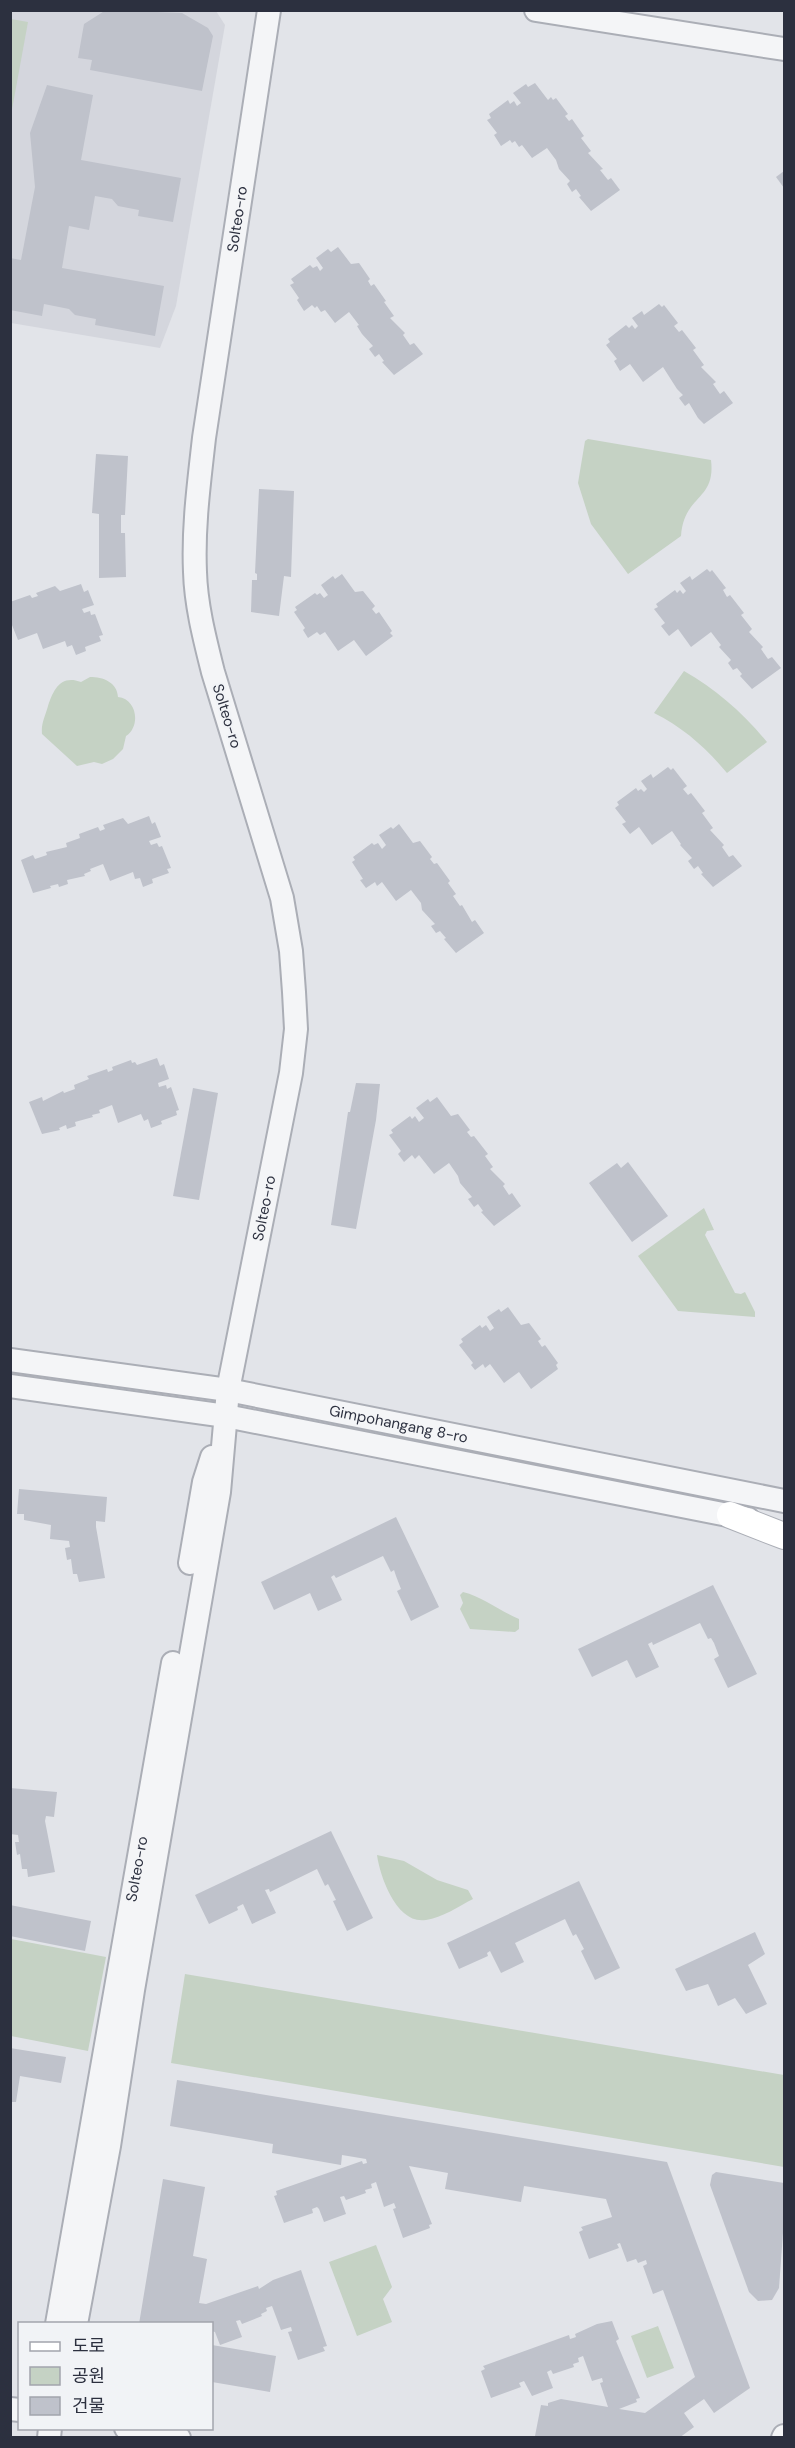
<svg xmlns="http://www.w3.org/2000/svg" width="795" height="2448" viewBox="0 0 795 2448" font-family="'DM Sans','Noto Sans KR',sans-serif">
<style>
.built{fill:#d4d6dd}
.green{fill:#c5d2c4}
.building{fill:#bfc2cb}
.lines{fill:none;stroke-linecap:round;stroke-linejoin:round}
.tertiary-casing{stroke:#abaeb6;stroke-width:26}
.secondary-casing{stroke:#abaeb6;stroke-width:28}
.tertiary{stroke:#f4f5f7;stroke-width:22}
.secondary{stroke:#fff;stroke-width:26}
.labels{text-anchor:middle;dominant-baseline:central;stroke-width:4.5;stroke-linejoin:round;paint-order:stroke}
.street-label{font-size:15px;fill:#2c303f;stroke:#f1f3f6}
</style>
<rect width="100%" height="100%" fill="#e2e4e9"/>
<path class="built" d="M10 11H216L225 25 176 306 160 348 11 323Z"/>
<g class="green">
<path d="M11 19 28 22 11 115 10 19Z"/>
<path d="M588 439 711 460C716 501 684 494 681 536L628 574 591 524 578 483 585 441Z"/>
<path d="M684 671C716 689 743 713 767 742L727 773C706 748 684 728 654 713Z"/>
<path d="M90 677C103 677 117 682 118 697 137 699 141 726 126 736L123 749 113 759 102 764 94 762 77 766 42 734C41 723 45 717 48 706 53 691 60 674 81 682Z"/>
<path d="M704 1208 714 1230 707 1231 705 1235 735 1293 741 1294 745 1292 755 1312V1317L678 1311 638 1256Z"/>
<path d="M463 1592C483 1597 500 1611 519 1619V1629L515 1632 470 1629 460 1609 463 1603 460 1595Z"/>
<path d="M377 1855 404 1861 437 1880 468 1890 473 1899C459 1906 442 1918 426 1920 397 1925 380 1877 377 1855Z"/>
<path d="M11 1939 106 1957 88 2051 11 2036Z"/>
<path d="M185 1974 784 2075V2167L171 2063Z"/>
<path d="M376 2245 392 2287 383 2299 392 2322 357 2336 329 2262Z"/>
<path d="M658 2326 674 2368 647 2378 631 2336Z"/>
</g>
<g class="building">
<path d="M106 10 182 13 208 28 213 36 202 91 90 70 92 60 78 58 84 24Z"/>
<path d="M535 83 548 100 551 97 553 100 556 98 568 114 565 116 569 121 572 119 584 136 581 138 591 151 588 153 603 169 600 170 608 180 611 178 620 190 591 211 579 197 581 196 576 189 572 192 567 184 570 181 559 169 556 160 547 148 532 158 522 145 519 147 515 141 512 143 510 140 501 146 494 135 497 133 487 120 491 118 489 114 508 100 510 104 514 101 517 106 521 103 513 93 526 84 528 87Z"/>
<path d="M47 85 93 95 81 160 181 178 173 222 138 216 139 210 118 206 112 199 95 196 89 230 69 226 62 268 164 286 155 336 95 325 96 319 75 315 69 309 44 304 42 316 10 310V258L21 260 35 187 30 133Z"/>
<path d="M784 171V188L776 177Z"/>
<path d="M338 247 351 264 359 263 370 279 368 281 371 286 374 284 386 301 384 302 394 316 390 318 405 333 403 335 410 345 414 343 423 354 394 375 382 362 384 361 379 354 375 357 369 349 373 346 362 334 357 326 359 325 349 312 335 323 325 310 321 312 317 306 315 308 312 305 304 311 297 300 299 298 290 285 294 283 291 279 310 265 313 268 317 266 320 271 323 268 316 258 328 249 331 252Z"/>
<path d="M659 304 662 307 664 305 678 323 674 326 679 332 682 330 696 348 693 350 704 365 701 367 716 382 713 384 720 394 724 391 733 403 704 424 698 418 689 403 685 406 679 398 683 395 677 389 663 367 643 382 630 364 620 371 614 361 617 359 606 345 610 342 608 339 626 325 629 328 632 325 635 329 638 326 632 318 642 311 644 315Z"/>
<path d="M96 454 128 456 125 515H121V533H125L126 577 99 578V514L92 513Z"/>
<path d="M259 489 294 491 291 577 284 576 279 616 251 612 252 580H257V574L255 573Z"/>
<path d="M707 569 710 572 712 570 726 588 723 590 727 597 730 595 744 613 741 615 752 629 749 632 763 647 761 649 768 659 772 657 781 668 752 689 740 676 742 674 737 668 733 670 728 663 731 660 719 647 721 645 711 632 691 647 678 629 669 636 661 626 665 623 654 609 658 607 656 604 675 590 677 593 680 590 683 594 686 591 680 583 690 576 692 580Z"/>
<path d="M342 574 355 592 363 591 375 606 372 609 376 614 379 612 392 631 390 633 393 636 366 656 354 640 338 651 325 632 320 635 317 632 308 638 303 630 305 628 294 612 297 610 295 607 315 593 317 595 320 593 324 598 328 595 321 585 333 576 335 579Z"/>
<path d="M81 584 84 592 88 590 94 605 82 609 84 613 90 611 91 615 95 614 103 635 99 636 101 641 85 647 86 651 76 655 72 645 67 647 65 641 43 649 37 633 18 640 10 620V602L30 595 32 598 38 596 36 593 55 586 60 591Z"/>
<path d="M668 767 671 770 673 768 687 786 683 789 688 795 691 793 705 811 702 813 713 828 710 830 724 845 722 847 729 857 733 855 742 866 713 887 701 874 703 873 698 866 694 869 688 861 692 858 680 845 681 844 672 831 652 845 639 827 630 834 622 824 626 822 615 808 619 805 617 802 636 788 638 791 641 789 644 792 647 789 641 781 651 774 653 778Z"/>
<path d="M149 816 152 824 155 822 161 837 149 841 151 845 157 843 159 847 162 846 171 868 167 869 169 873 152 879 153 883 143 887 140 878 135 879 133 872 110 881 103 864 90 869 91 871 84 874 85 876 67 880 68 884 59 887 58 884 50 886 51 888 33 893 21 860 33 855 35 859 47 855 46 852 67 847 66 843 80 838 79 834 98 827 100 831 105 829 103 825 123 818 128 824Z"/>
<path d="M399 824 413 843 420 841 432 857 430 859 434 864 437 863 450 881 448 883 456 894 453 896 460 906 462 905 472 922 475 920 484 933 456 953 444 939 446 938 440 931 436 933 431 926 435 924 422 910 421 903 411 890 396 901 382 882 377 886 375 882 366 888 360 880 363 879 352 862 355 860 353 857 372 843 374 845 378 843 382 849 386 845 379 835 391 827 393 829Z"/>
<path d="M157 1058 160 1066 164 1064 169 1079 158 1083 159 1087 166 1085 167 1089 171 1087 179 1110 176 1111 177 1115 161 1121 162 1124 151 1128 148 1119 144 1121 141 1114 118 1123 112 1105 99 1110 100 1113 92 1115 93 1117 75 1122 76 1126 67 1129 66 1125 59 1128 60 1130 42 1134 29 1102 42 1097 43 1101 63 1091 64 1093 75 1089 74 1085 89 1079 87 1076 107 1069 108 1072 113 1070 112 1067 131 1060 132 1063 135 1062 137 1065Z"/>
<path d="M356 1083 380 1084 376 1120 356 1229 331 1225 348 1112H350Z"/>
<path d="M193 1088 218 1093 199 1200 173 1196Z"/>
<path d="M437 1097 451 1116 458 1114 470 1130 467 1132 471 1137 474 1136 488 1154 485 1156 493 1167 490 1169 505 1184 503 1186 509 1195 512 1193 521 1206 494 1226 481 1212 483 1211 478 1204 474 1207 468 1199 472 1197 460 1183 458 1176 449 1163 434 1174 419 1155 415 1159 412 1155 404 1162 398 1154 401 1151 389 1135 393 1133 391 1130 410 1116 412 1119 415 1116 419 1122 424 1118 416 1108 428 1099 430 1102Z"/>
<path d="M628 1162 668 1216 632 1242 589 1183 617 1163 621 1168Z"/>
<path d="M508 1307 521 1325 529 1323 541 1339 538 1341 542 1347 545 1345 558 1363 556 1365 558 1369 531 1389 519 1372 504 1383 490 1364 485 1368 483 1364 475 1370 471 1365 473 1363 459 1345 463 1342 461 1339 480 1325 482 1328 486 1325 490 1331 494 1328 487 1317 499 1309 501 1312Z"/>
<path d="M19 1489 107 1497 105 1522 96 1521V1527L105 1578 79 1582 77 1574H73L71 1559 67 1560 65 1548 70 1547 69 1541 50 1539 51 1525 24 1520V1514H17Z"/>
<path d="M396 1517 439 1607 411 1621 397 1591 401 1589 396 1576 394 1570 391 1572 383 1556 336 1578 334 1575 331 1577 342 1600 318 1611 310 1593 274 1610 261 1582Z"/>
<path d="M713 1585 757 1674 728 1688 714 1659 719 1656 714 1643 711 1638 708 1639 700 1623 653 1645 652 1642 648 1644 659 1667 636 1678 627 1660 592 1677 578 1649Z"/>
<path d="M10 1788 57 1792 54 1817 46 1816 45 1821 55 1872 28 1877 27 1869H22L20 1854 17 1855 15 1842H19L18 1835 10 1834Z"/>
<path d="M331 1831 373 1918 347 1931 333 1901 336 1900 328 1884 325 1886 317 1869 270 1892 269 1889 265 1890 276 1913 252 1924 243 1904 237 1907 238 1910 209 1924 195 1895Z"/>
<path d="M579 1881 620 1968 595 1980 581 1951 584 1949 576 1934 573 1936 565 1919 515 1943 524 1962 501 1973 490 1951 487 1953 488 1956 459 1969 447 1943Z"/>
<path d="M10 1905 91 1921 85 1951 10 1936Z"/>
<path d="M755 1932 765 1954 748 1965 767 2004 746 2014 735 1998 718 2006 708 1984 686 1991 675 1969Z"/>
<path d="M10 2048 66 2057 61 2083 20 2076 16 2102H10Z"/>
<path d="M177 2080 667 2162 750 2388 714 2413 704 2399 684 2413 694 2427 679 2438 535 2436 541 2405 548 2406V2403L561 2399 608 2407 600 2383 603 2382 602 2378 592 2381 583 2356 578 2358 579 2362 573 2364 574 2367 553 2374 551 2370 547 2372 553 2388 532 2396 524 2381 519 2383 521 2387 491 2398 481 2371 485 2369 483 2366 569 2335 570 2339 576 2337 575 2334 597 2324 612 2321 619 2339 616 2341 640 2398 636 2399 637 2402 619 2409 645 2413 695 2377 663 2290 653 2294 643 2266 647 2264 646 2260 638 2263 636 2259 627 2262 620 2243 617 2244 619 2248 589 2259 579 2232 583 2230 581 2227 612 2217 606 2199 524 2186 521 2202 445 2189 448 2173 409 2166 432 2224 429 2225 430 2228 403 2238 393 2209 396 2208 394 2203 384 2207 376 2182 371 2184 372 2188 365 2190 366 2193 346 2200 344 2196 340 2197 346 2214 324 2222 319 2209 317 2207 312 2209 313 2213 284 2223 274 2196 277 2195 276 2191 362 2161 363 2164 367 2163 366 2159 342 2155 341 2165 272 2153 273 2144 170 2126Z"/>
<path d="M716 2172 784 2183V2219L779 2288 772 2300 758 2301 749 2292 710 2185 712 2175Z"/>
<path d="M163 2179 205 2187 193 2256 207 2259 199 2303 206 2304 258 2286 259 2289 273 2280 301 2270 327 2346 323 2347 325 2351 298 2360 288 2332 292 2331 291 2327 281 2330 272 2306 266 2308 267 2311 261 2314 262 2316 242 2324 240 2320 236 2321 242 2337 220 2345 215 2332 212 2331V2324H139Z"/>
<path d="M212 2345 276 2356 270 2392 212 2382Z"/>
</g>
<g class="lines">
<defs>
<g id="tertiary">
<path d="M536 10 784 49"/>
<path id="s1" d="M10 1360 228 1390 784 1501"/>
<path d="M10 1386 226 1416 748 1519"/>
<path d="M190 1563 204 1482 212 1457"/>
<path id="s2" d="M57 2324 173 1663"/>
<path id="s3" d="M76 2324 109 2146 133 1990 219 1492 228 1390 291 1073 296 1029 294 992 291 951 282 898 213 672C205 640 196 606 195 572 193 527 199 483 204 438L269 10"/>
<path d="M10 2409 20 2410"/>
<path d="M126 2428 179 2438"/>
<path d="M49 2438 50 2428"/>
<path d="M783 2438 784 2436"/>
</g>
<path id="secondary" d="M730 1515 784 1536"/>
</defs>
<use href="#tertiary" class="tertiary-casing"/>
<use href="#secondary" class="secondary-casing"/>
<use href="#tertiary" class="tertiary"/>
<use href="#secondary" class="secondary"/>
</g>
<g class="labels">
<g class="street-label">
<text stroke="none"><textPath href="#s3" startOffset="2140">Solteo-ro</textPath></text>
<text transform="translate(227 716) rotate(73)">Solteo-ro</text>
<text stroke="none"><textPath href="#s3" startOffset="1132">Solteo-ro</textPath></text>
<text stroke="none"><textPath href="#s1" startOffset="394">Gimpohangang 8-ro</textPath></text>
<text stroke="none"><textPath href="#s2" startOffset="462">Solteo-ro</textPath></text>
</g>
</g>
<rect width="795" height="2448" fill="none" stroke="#2c303f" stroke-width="24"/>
<rect x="18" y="2322" width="195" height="108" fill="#f1f3f6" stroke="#a2a5ad" stroke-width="1.5"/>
<rect x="30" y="2342" width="30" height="9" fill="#ffffff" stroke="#a2a5ad" stroke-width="1.5"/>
<text x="72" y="2352" font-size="18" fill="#2c303f">도로</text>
<rect x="30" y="2367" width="30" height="18" fill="#c5d2c4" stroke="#a2a5ad" stroke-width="1.5"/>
<text x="72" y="2382" font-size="18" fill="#2c303f">공원</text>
<rect x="30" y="2397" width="30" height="18" fill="#bfc2cb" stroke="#a2a5ad" stroke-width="1.5"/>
<text x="72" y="2412" font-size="18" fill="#2c303f">건물</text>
</svg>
